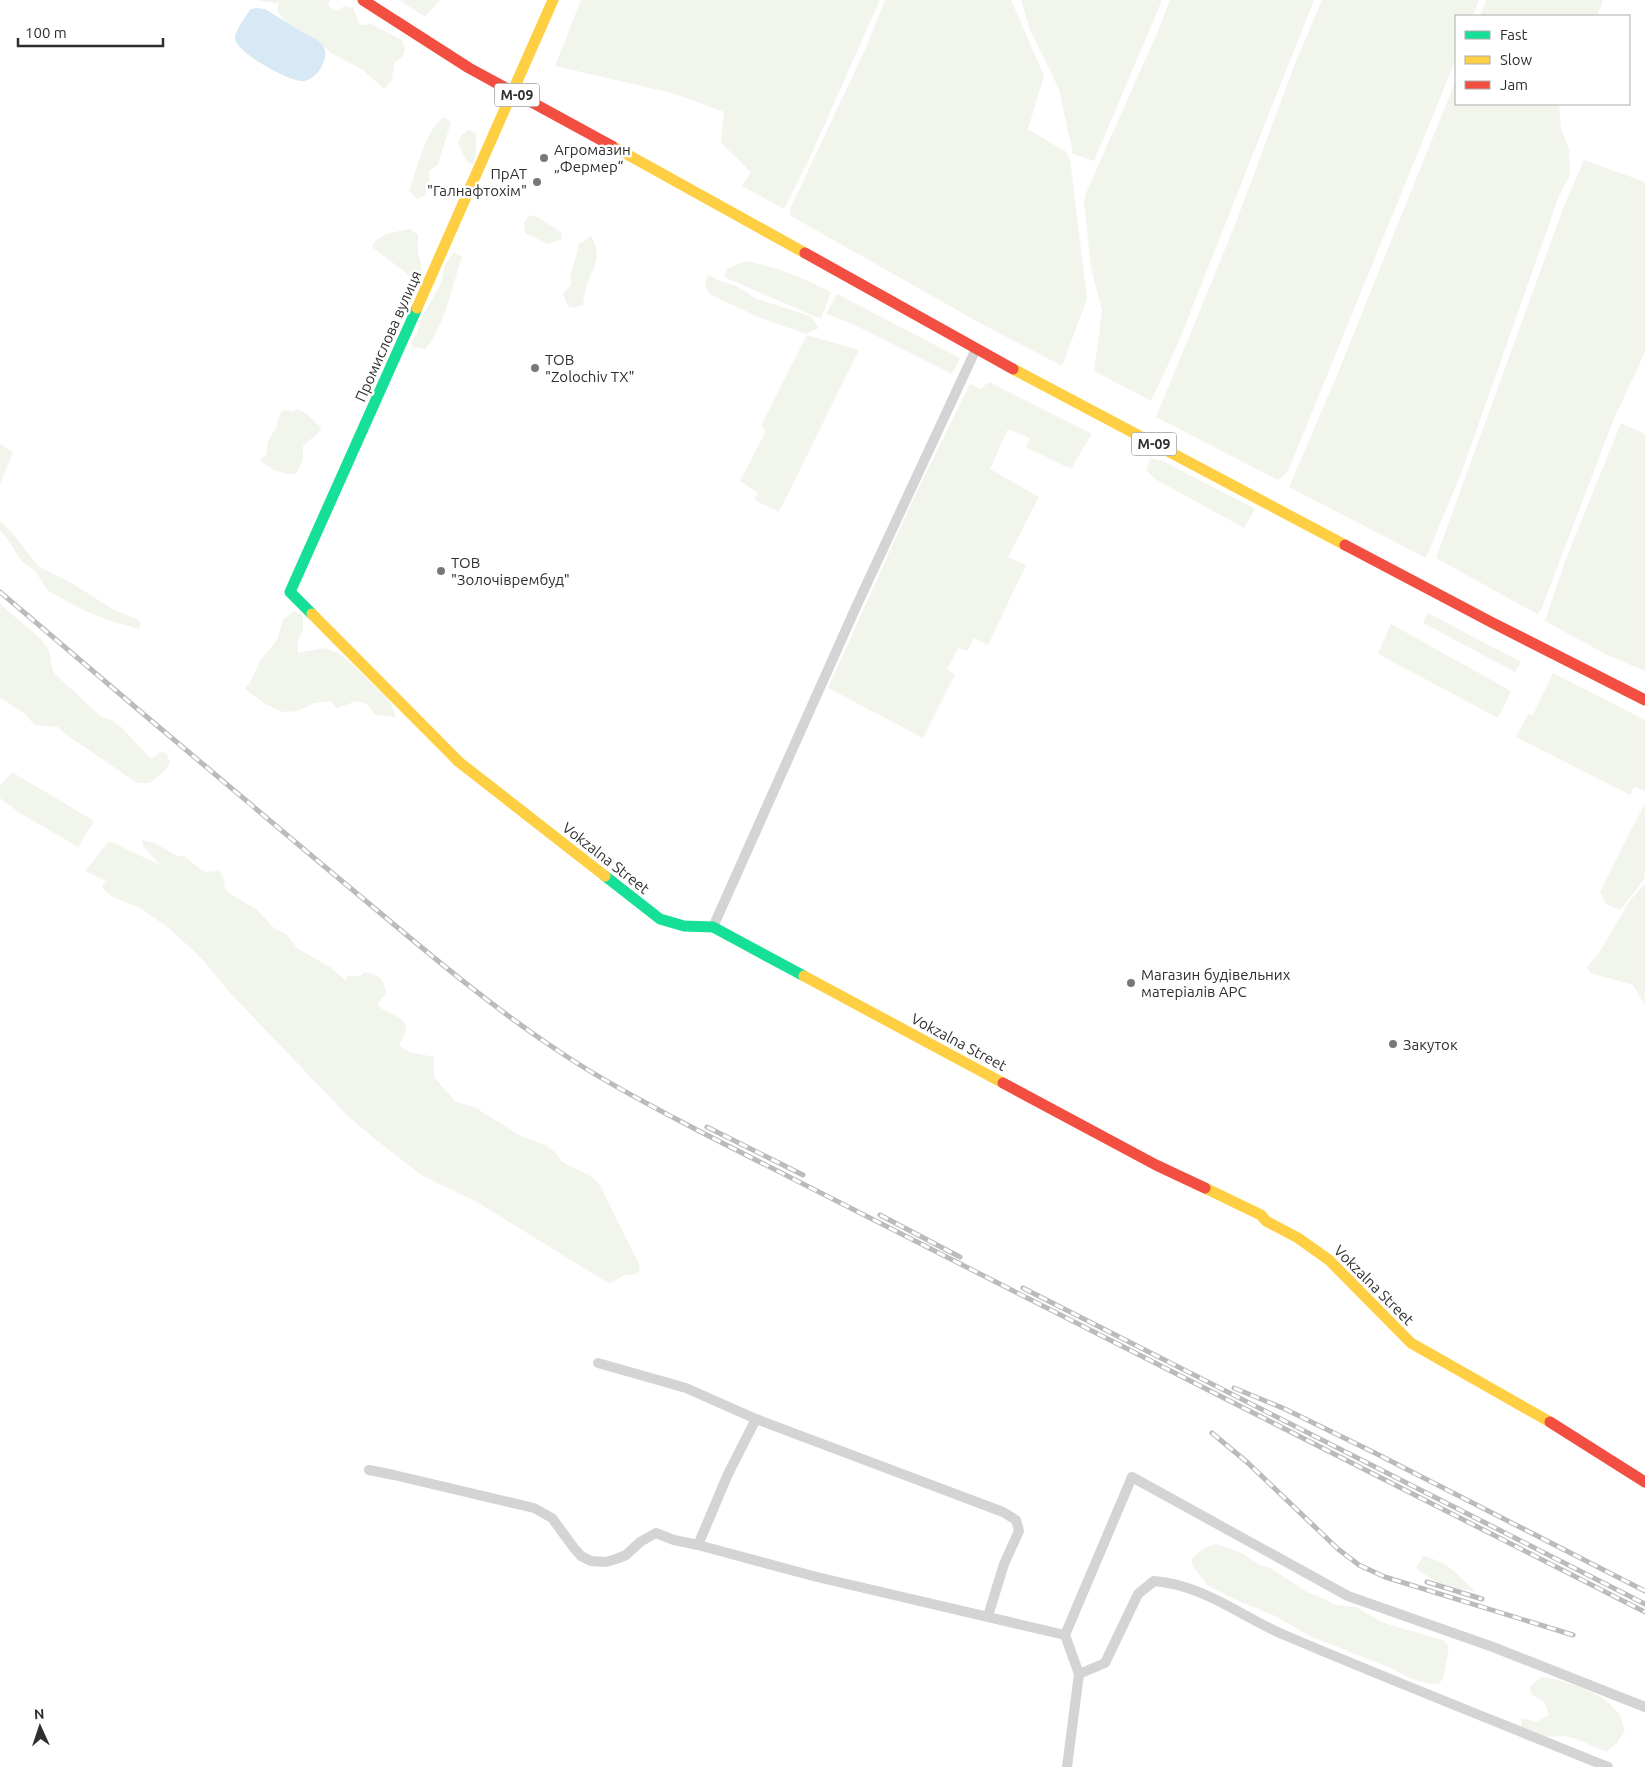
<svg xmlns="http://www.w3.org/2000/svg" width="1645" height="1767" viewBox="0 0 1645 1767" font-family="Ubuntu,sans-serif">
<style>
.green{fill:#f1f5ec}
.water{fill:#d7e9f4}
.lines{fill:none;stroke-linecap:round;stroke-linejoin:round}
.street{stroke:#d4d4d4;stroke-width:10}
.fast{stroke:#16e098;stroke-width:11}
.slow{stroke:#ffcf43;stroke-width:11}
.jam{stroke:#f24e42;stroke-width:11}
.rail-casing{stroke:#bbb;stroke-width:5}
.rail{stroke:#fff;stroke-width:3;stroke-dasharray:9;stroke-linecap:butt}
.poi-dot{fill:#787878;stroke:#fff;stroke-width:2}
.labels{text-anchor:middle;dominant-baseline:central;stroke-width:5;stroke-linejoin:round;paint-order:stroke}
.shield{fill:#fff;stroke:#6d6d6d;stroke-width:1}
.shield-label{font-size:14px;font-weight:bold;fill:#2f2f2f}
.poi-label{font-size:15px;fill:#2f2f2f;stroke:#fff;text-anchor:start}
.street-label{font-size:15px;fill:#2f2f2f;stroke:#fff}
</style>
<rect width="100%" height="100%" fill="#fff"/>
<g class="green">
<path d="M256 0H330L328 6 336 11 345 6 353 8 360 25 371 24 402 40 405 49 403 56 394 63 392 80 384 89 363 70 333 54 317 41 285 21 277 11 279 1 276 3Z"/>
<path d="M399 0H440L425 17Z"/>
<path d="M581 0H880L812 153 784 209 742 186 751 172 721 143 724 112 672 93 555 66Z"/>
<path d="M885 0H1011L1044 76 1028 129 1066 152 1070 159 1087 299 1062 366 978 322 791 216 790 209 865 50Z"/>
<path d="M1021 0H1162L1094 161 1073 154 1059 89 1030 30Z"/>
<path d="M1170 0H1314L1177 346 1151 401 1094 371 1102 311 1091 268 1084 203 1086 193 1157 33Z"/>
<path d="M1322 0H1479L1473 16H1456V59L1288 471 1278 480 1156 417 1235 225 1294 66Z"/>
<path d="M1486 0H1603L1597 16H1480Z"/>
<path d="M1456 80V104H1559L1561 128 1569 150 1570 175 1559 196 1462 471 1426 558 1289 487 1337 375Z"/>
<path d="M444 117 451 122 438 164 429 171V184L425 196 417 199 409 191C417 170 425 129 444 117Z"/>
<path d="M468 130 476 133C475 143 477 155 474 164L467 162 458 143 461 135Z"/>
<path d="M1584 160 1645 182V352L1613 421 1541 610 1537 614 1436 558 1564 206Z"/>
<path d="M529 215 539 218 561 232 562 239 548 244 525 233 524 223Z"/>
<path d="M410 229 418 235C418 241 418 247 418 252 420 265 426 268 414 279L372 247C377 233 397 232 410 229Z"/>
<path d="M591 236C603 257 594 265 587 285 585 291 584 298 583 305L573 308 568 306 563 294 571 285C569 272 577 259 578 245Z"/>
<path d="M454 252 462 257C452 285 445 327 425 349L412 347V341L417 333 422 318 441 283 445 265Z"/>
<path d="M745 261C776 266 802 278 831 292L821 319 724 277 727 269Z"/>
<path d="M708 274 718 280 736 286 757 299 810 316 819 328 806 334 758 317 709 294 705 285Z"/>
<path d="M837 294 960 358 952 374 853 324 826 314Z"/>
<path d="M807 335 859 350 779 512 754 500 758 493 740 481 766 431 761 426Z"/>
<path d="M989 382 1092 434 1071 469 1026 447 1030 438 1008 429 990 469 1039 497 1008 557 1026 565 988 645 974 638 967 651 958 648 947 670 955 674 923 738 828 688 917 491 970 384 980 389Z"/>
<path d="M296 409C307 411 311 420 320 426L321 430 303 446V459L296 474C282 475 270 469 260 460L267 454V443L277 426V423L281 412 285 410 293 412Z"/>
<path d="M1621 423 1645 434V671L1607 655 1545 621 1566 559Z"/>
<path d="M0 444 13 452 0 484Z"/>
<path d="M1151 458 1163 461 1255 509 1244 528 1155 479 1146 470Z"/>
<path d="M0 521 10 530 38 566 73 584 114 610 137 619 141 622 139 629 114 622 85 611 48 591 35 571 21 561 11 544 0 530Z"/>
<path d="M0 603C12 617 38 632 47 647 52 655 49 665 55 674L100 716 111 720 121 727 151 759 161 752 166 753 170 762 167 768 154 780 149 783H137L67 735 58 727 35 725 30 720 26 714 0 698Z"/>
<path d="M294 611 303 615V630L298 641V653L324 648 338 653 352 664 390 701 396 717 375 715 367 704 357 701 337 708 331 701 314 703 298 711 283 712 265 704 245 689 252 679 260 661 277 640 283 620Z"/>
<path d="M1428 613 1521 662 1515 672 1423 623Z"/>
<path d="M1391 624 1511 691 1498 718 1378 654Z"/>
<path d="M1553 673 1645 720V791L1634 787 1630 795 1516 737 1528 714 1533 715Z"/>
<path d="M12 772 94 821 78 847 20 813 0 798V786Z"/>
<path d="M1645 803V878L1620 910 1606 904 1600 892Z"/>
<path d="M142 840 154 843 178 856H184L200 869 206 872 219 871 223 876 225 889 229 893 257 910 274 928 286 934 297 948 330 967 345 980 348 976H360L365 972C369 973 374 974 377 976 382 979 387 988 385 994 383 998 379 1000 378 1004 384 1015 408 1015 406 1030 405 1035 401 1040 399 1045L409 1052 434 1057V1077L455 1101 476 1108 521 1136 545 1145 555 1152 562 1162 591 1176 600 1185 639 1264 640 1271C634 1277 630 1273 623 1276 617 1279 615 1283 608 1283L477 1202 423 1176 376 1140 347 1115 233 996 200 957 170 929 140 908 113 897 104 890 102 884 108 882 85 871 109 841 160 865 143 846Z"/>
<path d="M1645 883V1006L1633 985 1590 973 1587 967 1599 953 1629 902Z"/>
<path d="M1216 1544 1242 1553 1260 1565 1272 1569 1307 1592 1325 1599 1335 1605 1356 1607 1384 1623 1445 1641 1449 1647 1443 1679 1438 1684C1422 1684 1407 1677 1393 1669L1310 1636 1273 1615 1234 1599 1207 1585 1193 1566 1191 1560C1197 1552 1207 1545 1216 1544Z"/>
<path d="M1423 1556C1450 1563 1455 1573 1475 1591 1453 1589 1432 1582 1416 1568Z"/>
<path d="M1542 1677C1566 1681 1607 1693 1620 1716 1622 1720 1623 1726 1625 1730L1617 1743 1606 1752 1579 1740 1565 1736 1536 1737 1522 1732 1521 1718 1536 1722 1549 1715 1544 1702 1531 1694 1530 1686Z"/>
</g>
<path class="water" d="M256 8 265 9C278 17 291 25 304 33 309 36 317 39 321 43 333 55 317 80 304 81 291 83 237 53 235 39 234 32 247 14 251 9Z"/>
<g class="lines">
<g class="street">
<path d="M713 927 856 607 976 349"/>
<path d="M598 1363 686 1388 756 1419 1003 1512 1016 1520 1019 1531 1004 1564 988 1616"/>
<path d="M369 1470 394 1475 534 1508 552 1518 574 1548 581 1556 591 1561 606 1562 616 1559 626 1555 640 1542 656 1533 674 1540 698 1545 817 1577 1065 1635"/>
<path d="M698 1545 728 1474 756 1419"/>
<path d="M1067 1767 1079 1674"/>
<path d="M1608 1767C1500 1723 1390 1680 1282 1634 1239 1615 1203 1585 1154 1581L1138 1594 1105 1663 1079 1674 1065 1635 1132 1477 1348 1596 1493 1647 1645 1707"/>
</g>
<g class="fast">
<path d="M312 614 290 592 417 308"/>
<path d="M605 876 660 919 684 926 713 927 804 976"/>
</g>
<g class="slow">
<path d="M612 146 805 253"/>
<path d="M417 308 553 0"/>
<path d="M1013 369 1345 545"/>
<path d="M312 614 459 762 605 876"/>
<path d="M804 976 1003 1083"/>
<path d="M1205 1188 1261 1215 1266 1221 1298 1238 1329 1260 1411 1343 1550 1422"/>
</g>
<g class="jam">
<path d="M363 0 469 68 612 146"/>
<path d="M805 253 1013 369"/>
<path d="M1345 545 1491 622 1645 700"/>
<path d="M1003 1083 1156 1165 1205 1188"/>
<path d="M1550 1422 1645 1482"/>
</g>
<defs>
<g id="rail">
<path d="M0 592C110 686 220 779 331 872 405 933 477 997 557 1050 601 1080 648 1104 695 1129L1645 1612"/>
<path d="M707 1127 803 1175"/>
<path d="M880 1215 960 1257"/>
<path d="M1023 1288 1645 1604"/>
<path d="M1234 1388 1285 1409 1375 1453 1645 1591"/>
<path d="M1212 1433 1248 1463 1338 1549 1359 1565 1385 1577 1573 1635"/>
<path d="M1427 1582 1482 1599"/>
</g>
</defs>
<use href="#rail" class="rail-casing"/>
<use href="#rail" class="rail"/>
</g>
<g class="poi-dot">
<circle cx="544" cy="158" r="5"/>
<circle cx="537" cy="182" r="5"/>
<circle cx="535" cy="368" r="5"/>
<circle cx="441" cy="571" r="5"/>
<circle cx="1131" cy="983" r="5"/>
<circle cx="1393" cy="1044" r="5"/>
</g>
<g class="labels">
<g class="shield">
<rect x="494.5" y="83.5" width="45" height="23" rx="4"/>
<rect x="1131.5" y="432.5" width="45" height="23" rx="4"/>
</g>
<g class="shield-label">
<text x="517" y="95">М-09</text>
<text x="1154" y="444">М-09</text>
</g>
<g class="poi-label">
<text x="554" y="149">Агромазин<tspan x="554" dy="17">„Фермер“</tspan></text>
<text x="527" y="173" text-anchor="end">ПрАТ<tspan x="527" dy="17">"Галнафтохім"</tspan></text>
<text x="545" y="359">ТОВ<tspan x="545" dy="17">"Zolochiv TX"</tspan></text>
<text x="451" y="562">ТОВ<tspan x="451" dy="17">"Золочіврембуд"</tspan></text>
<text x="1141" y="974">Магазин будівельних<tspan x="1141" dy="17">матеріалів APC</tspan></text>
<text x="1403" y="1044">Закуток</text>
</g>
<g class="street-label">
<text transform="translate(388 336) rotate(-66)">Промислова вулиця</text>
<text transform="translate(606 858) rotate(38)">Vokzalna Street</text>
<text transform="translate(959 1042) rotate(28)">Vokzalna Street</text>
<text transform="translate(1374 1285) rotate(45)">Vokzalna Street</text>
</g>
</g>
<rect x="1455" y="15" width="175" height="90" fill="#ffffff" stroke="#acacac"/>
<rect x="1465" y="31" width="25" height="8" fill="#16e098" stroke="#acacac"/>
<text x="1500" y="40" font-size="15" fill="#2f2f2f">Fast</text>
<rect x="1465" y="56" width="25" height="8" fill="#ffcf43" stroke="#acacac"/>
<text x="1500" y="65" font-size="15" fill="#2f2f2f">Slow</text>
<rect x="1465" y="81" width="25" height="8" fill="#f24e42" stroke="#acacac"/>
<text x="1500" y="90" font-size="15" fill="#2f2f2f">Jam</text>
<g transform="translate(40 1727) rotate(357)" stroke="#ffffff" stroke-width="4" paint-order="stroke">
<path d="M0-4L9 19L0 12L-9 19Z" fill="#2f2f2f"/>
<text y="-8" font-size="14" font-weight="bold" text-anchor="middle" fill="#2f2f2f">N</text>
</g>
<path d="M18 38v8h145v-8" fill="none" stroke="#2f2f2f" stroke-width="2.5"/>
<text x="25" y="38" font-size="15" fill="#2f2f2f" stroke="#ffffff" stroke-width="4" paint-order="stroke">100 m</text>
</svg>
